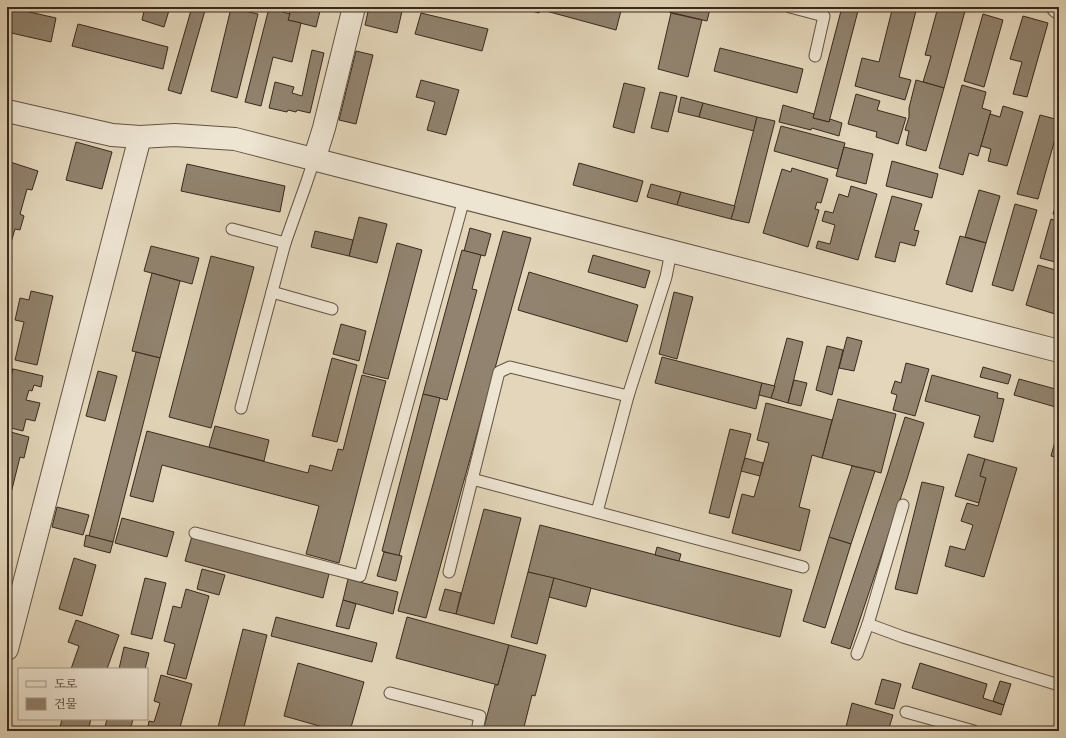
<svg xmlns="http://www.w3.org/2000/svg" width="1066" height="738" viewBox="0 0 1066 738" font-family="Cardo,'Noto Serif KR',serif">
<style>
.building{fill:#91836f;stroke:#39291d}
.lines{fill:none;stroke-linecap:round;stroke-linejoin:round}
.service-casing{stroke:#645444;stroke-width:13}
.minor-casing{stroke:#645444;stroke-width:24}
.tertiary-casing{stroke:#645444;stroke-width:24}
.service{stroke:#ede4d2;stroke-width:11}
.minor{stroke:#ede4d2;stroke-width:22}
.tertiary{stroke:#ede4d2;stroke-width:22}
</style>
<rect width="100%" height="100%" fill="#e3d6ba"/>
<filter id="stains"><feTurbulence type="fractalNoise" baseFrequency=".005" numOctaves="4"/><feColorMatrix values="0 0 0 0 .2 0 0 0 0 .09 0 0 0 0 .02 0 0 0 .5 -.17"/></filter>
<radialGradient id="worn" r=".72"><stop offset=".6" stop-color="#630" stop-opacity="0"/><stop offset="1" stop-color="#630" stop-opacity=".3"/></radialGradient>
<g class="building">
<path d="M7 7 56 18 51 42 7 32Z"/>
<path d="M145 7H170L164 27 142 20Z"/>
<path d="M192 7H206L181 94 168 90Z"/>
<path d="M291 7H321L316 27 288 20Z"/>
<path d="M369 7H403L397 33 365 25Z"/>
<path d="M518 7H541L539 13Z"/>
<path d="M547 7H622L616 30 546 11Z"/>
<path d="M671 7H707L706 8 710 9 707 21 669 12Z"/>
<path d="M842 7H859L829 122 813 118Z"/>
<path d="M882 7H917L899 77 911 80 905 100 855 86 862 58 879 62 892 10 882 8Z"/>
<path d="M938 7H952L965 11 944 88 923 82 931 56 925 55Z"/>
<path d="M231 8 258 14 237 98 211 91Z"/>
<path d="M269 8 290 14 288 20 301 23 292 62 273 57 261 106 245 102Z"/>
<path d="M421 13 488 29 482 51 415 34Z"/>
<path d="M671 13 702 20 688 77 658 69Z"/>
<path d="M983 14 1003 20 984 87 964 81Z"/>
<path d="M1023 16 1048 23 1027 97 1013 94 1022 62 1010 59Z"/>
<path d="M78 24 168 47 163 69 72 46Z"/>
<path d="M720 48 803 69 797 93 714 71Z"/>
<path d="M312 50 324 53 310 113 297 110 296 112 288 110 287 112 269 108 275 82 294 87 292 93 302 96Z"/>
<path d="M356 51 373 55 356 124 339 120Z"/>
<path d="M421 80 459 90 446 135 427 130 435 102 416 97Z"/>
<path d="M916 80 944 88 926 151 906 145 909 131 905 130 909 117V108Z"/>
<path d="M624 83 645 88 634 133 613 127Z"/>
<path d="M962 85 986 92 982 108 991 111 978 156 969 153 963 175 939 168Z"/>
<path d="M660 92 677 96 668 132 651 128Z"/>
<path d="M856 94 880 101 877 110 906 118 898 144 876 137 877 132 848 124Z"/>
<path d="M681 97 703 103 699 117 678 112Z"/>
<path d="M703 103 757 117 754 131 699 117Z"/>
<path d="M783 105 814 114 813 118 829 122 830 119 842 123 839 136 812 128 811 130 779 122Z"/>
<path d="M1003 106 1023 112 1007 166 988 161 991 149 981 146 990 114 1000 117Z"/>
<path d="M1040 115 1059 120V125L1038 199 1017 194Z"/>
<path d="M757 117 775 121 749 223 731 219Z"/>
<path d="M781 126 845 143 838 169 774 151Z"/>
<path d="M76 142 112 152 102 189 66 180Z"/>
<path d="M844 147 873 154 866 184 836 176Z"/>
<path d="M7 161 38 171 32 190 27 189 20 214 24 216 20 230 15 229 7 256 12 257 7 273Z"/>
<path d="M892 161 938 174 932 198 886 186Z"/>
<path d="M579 163 643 181 637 202 573 185Z"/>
<path d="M187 164 285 186 280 212 181 191Z"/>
<path d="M792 168 828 179 821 203 817 202 815 209 819 210 808 247 763 233 782 169 791 172Z"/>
<path d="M651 184 681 192 677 205 647 197Z"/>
<path d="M851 186 877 194 858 260 816 248 818 241 830 244 835 225 822 221 825 211 833 213 839 194 848 197Z"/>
<path d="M979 190 1000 196 986 243 965 237Z"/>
<path d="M681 192 735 206 731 219 677 205Z"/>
<path d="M1059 194V216L1053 214Z"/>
<path d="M892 196 922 204 914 230 919 231 915 246 900 242 895 262 875 257Z"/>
<path d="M1015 204 1037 210 1013 291 992 285Z"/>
<path d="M359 217 387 224 377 263 349 256Z"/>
<path d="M1051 219 1059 222V263L1040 258Z"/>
<path d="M470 228 491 234 485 256 464 251Z"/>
<path d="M315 231 353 240 349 256 311 247Z"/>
<path d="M503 231 531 238 426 618 398 611Z"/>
<path d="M960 236 986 243 972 292 946 284Z"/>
<path d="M397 243 422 250 388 379 363 373Z"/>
<path d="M151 246 199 258 192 284 144 271Z"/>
<path d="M462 250 481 255 472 289 477 290 447 400 423 394Z"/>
<path d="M593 255 650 271 645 288 588 272Z"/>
<path d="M211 256 254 267 211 428 169 417Z"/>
<path d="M1038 265 1059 271V299L1055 314 1026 305Z"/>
<path d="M529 272 638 305 627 342 518 310Z"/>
<path d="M152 273 180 281 160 358 132 351Z"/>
<path d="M31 291 53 296 37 365 15 360 24 322 15 320 20 298 29 300Z"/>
<path d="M674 292 693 297 677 359 659 354Z"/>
<path d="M341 324 366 331 359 361 333 354Z"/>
<path d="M847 337 862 341 854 371 839 368Z"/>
<path d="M787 338 803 342 788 403 771 398Z"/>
<path d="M827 346 843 350 832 395 816 390Z"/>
<path d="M136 352 160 358 113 542 89 536Z"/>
<path d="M662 357 762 383 756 409 655 383Z"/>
<path d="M332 358 357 365 337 442 312 436Z"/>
<path d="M906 363 929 369 915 416 893 410 897 395 891 393 895 381 901 383Z"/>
<path d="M7 367 13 369 7 394Z"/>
<path d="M983 367 1011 375 1008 384 980 377Z"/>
<path d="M13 369 43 376 41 387 34 385 32 391 29 390 26 400 40 403 35 421 26 419 23 431 7 427V394Z"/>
<path d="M98 371 117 376 105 421 86 416Z"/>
<path d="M362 375 386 381 339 563 306 554 319 506 162 465 153 502 130 496 147 431 308 473 310 465 332 471 338 449 343 450Z"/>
<path d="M932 375 998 393 997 398 1004 399 993 442 974 437 980 416 925 401Z"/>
<path d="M1019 379 1059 390V408L1014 395Z"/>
<path d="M794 380 807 383 801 406 788 403Z"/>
<path d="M762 383 775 386 771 398 759 395Z"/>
<path d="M423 394 440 398 399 556 382 551Z"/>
<path d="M838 399 896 414 881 473 822 458Z"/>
<path d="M766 403 832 420 822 458 812 455 799 507 810 510 800 551 732 533 742 494 754 497 760 476 769 443 757 440Z"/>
<path d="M905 417 924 423 907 479 850 649 831 643 888 472Z"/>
<path d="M215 426 269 440 264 461 209 447Z"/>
<path d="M1059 427V458L1051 456Z"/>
<path d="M730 429 751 434 729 518 709 513Z"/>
<path d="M7 431 29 437 24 458 20 457 10 497 7 496Z"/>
<path d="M968 454 985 459 980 476 986 478 979 503 955 496Z"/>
<path d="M745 458 763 463 760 476 741 471Z"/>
<path d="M985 459 1017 468 984 577 945 566 950 546 965 550 973 525 961 521 967 503 978 506 986 478 980 476Z"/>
<path d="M852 466 875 471 851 544 829 537Z"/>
<path d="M922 482 944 487 917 594 895 589Z"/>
<path d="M57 507 89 515 83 535 52 527Z"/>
<path d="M484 509 521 518 494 624 456 614Z"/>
<path d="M122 518 174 532 167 557 115 543Z"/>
<path d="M540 525 792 590 780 637 528 572Z"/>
<path d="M86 535 113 542 110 553 84 546Z"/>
<path d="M192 536 329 574 323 598 185 561Z"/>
<path d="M829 537 851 544 825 628 803 621Z"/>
<path d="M657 547 681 554 679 561 655 555Z"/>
<path d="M384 552 402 556 396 581 377 576Z"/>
<path d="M74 558 96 565 82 616 59 609Z"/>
<path d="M202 569 225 575 219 595 197 589Z"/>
<path d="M528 572 554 578 537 644 511 637Z"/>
<path d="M145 578 166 583 152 639 131 634Z"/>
<path d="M554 578 591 588 586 607 549 597Z"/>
<path d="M348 579 398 592 393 614 343 600Z"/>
<path d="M186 589 209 596 186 679 167 674 175 644 164 641 173 606 181 608Z"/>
<path d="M445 589 461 593 456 614 439 610Z"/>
<path d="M343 600 356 604 349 629 336 626Z"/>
<path d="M276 617 377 643 372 662 271 636Z"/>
<path d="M407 617 509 645 498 685 396 658Z"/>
<path d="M76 620 119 635 107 669H71L79 646 68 642Z"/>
<path d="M243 629 267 635 243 731H217Z"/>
<path d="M509 645 546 655 535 696 532 695 523 731H483L495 685H498Z"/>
<path d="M124 647 149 653 145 669H119Z"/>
<path d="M298 663 364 682 350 731H337L284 716Z"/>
<path d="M920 663 987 684 983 698 1004 705 1001 715 912 688Z"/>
<path d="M161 675 192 684 179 731H147L149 721 154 722 160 703 154 701Z"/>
<path d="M882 679 901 684 894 709 875 704Z"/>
<path d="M1000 681 1011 684 1004 705 993 701Z"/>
<path d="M852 703 893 715 888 731H845Z"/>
<path d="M62 719H91L88 731H59Z"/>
<path d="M107 719H133L130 731H104Z"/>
</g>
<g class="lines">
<defs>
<g id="service">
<path d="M790 7 824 16 815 56"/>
<path d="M232 229 285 243"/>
<path d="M272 292 332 309"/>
<path d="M241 408 285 243 306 184 314 160"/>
<path d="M472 479 803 567"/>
<path d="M597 512 628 396 666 277 671 252"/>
<path d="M195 533 360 576 464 199"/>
<path d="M449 572 499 372 510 367 628 396"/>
<path d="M868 624 903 637 1059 685"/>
<path d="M857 654 868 624 903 505"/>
<path d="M390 693 480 716 477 731"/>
<path d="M906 712 974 731"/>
</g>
<g id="minor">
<path d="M1058 7H1059"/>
<path d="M314 160 324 128 354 7"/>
<path d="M7 649 140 137"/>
</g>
<path id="tertiary" d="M7 111 112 135 140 137 175 135 235 139 1059 351"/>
</defs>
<use href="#service" class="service-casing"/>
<use href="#minor" class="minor-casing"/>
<use href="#tertiary" class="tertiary-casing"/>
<use href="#service" class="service"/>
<use href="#minor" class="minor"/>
<use href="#tertiary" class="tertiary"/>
</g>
<rect width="1066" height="738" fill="none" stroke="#e3d6ba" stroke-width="24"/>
<rect x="8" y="8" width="1050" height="722" fill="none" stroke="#39291d" stroke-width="2"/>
<rect x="12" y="12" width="1042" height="714" fill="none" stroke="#39291d"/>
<rect x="18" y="668" width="130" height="52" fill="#ede4d2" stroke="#a5998a"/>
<rect x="26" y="681" width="20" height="6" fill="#ede4d2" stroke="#a5998a"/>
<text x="54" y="688" font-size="12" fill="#39291d">도로</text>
<rect x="26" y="698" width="20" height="12" fill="#91836f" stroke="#a5998a"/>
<text x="54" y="708" font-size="12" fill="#39291d">건물</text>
<rect width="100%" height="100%" filter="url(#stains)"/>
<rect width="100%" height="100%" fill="url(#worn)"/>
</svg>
